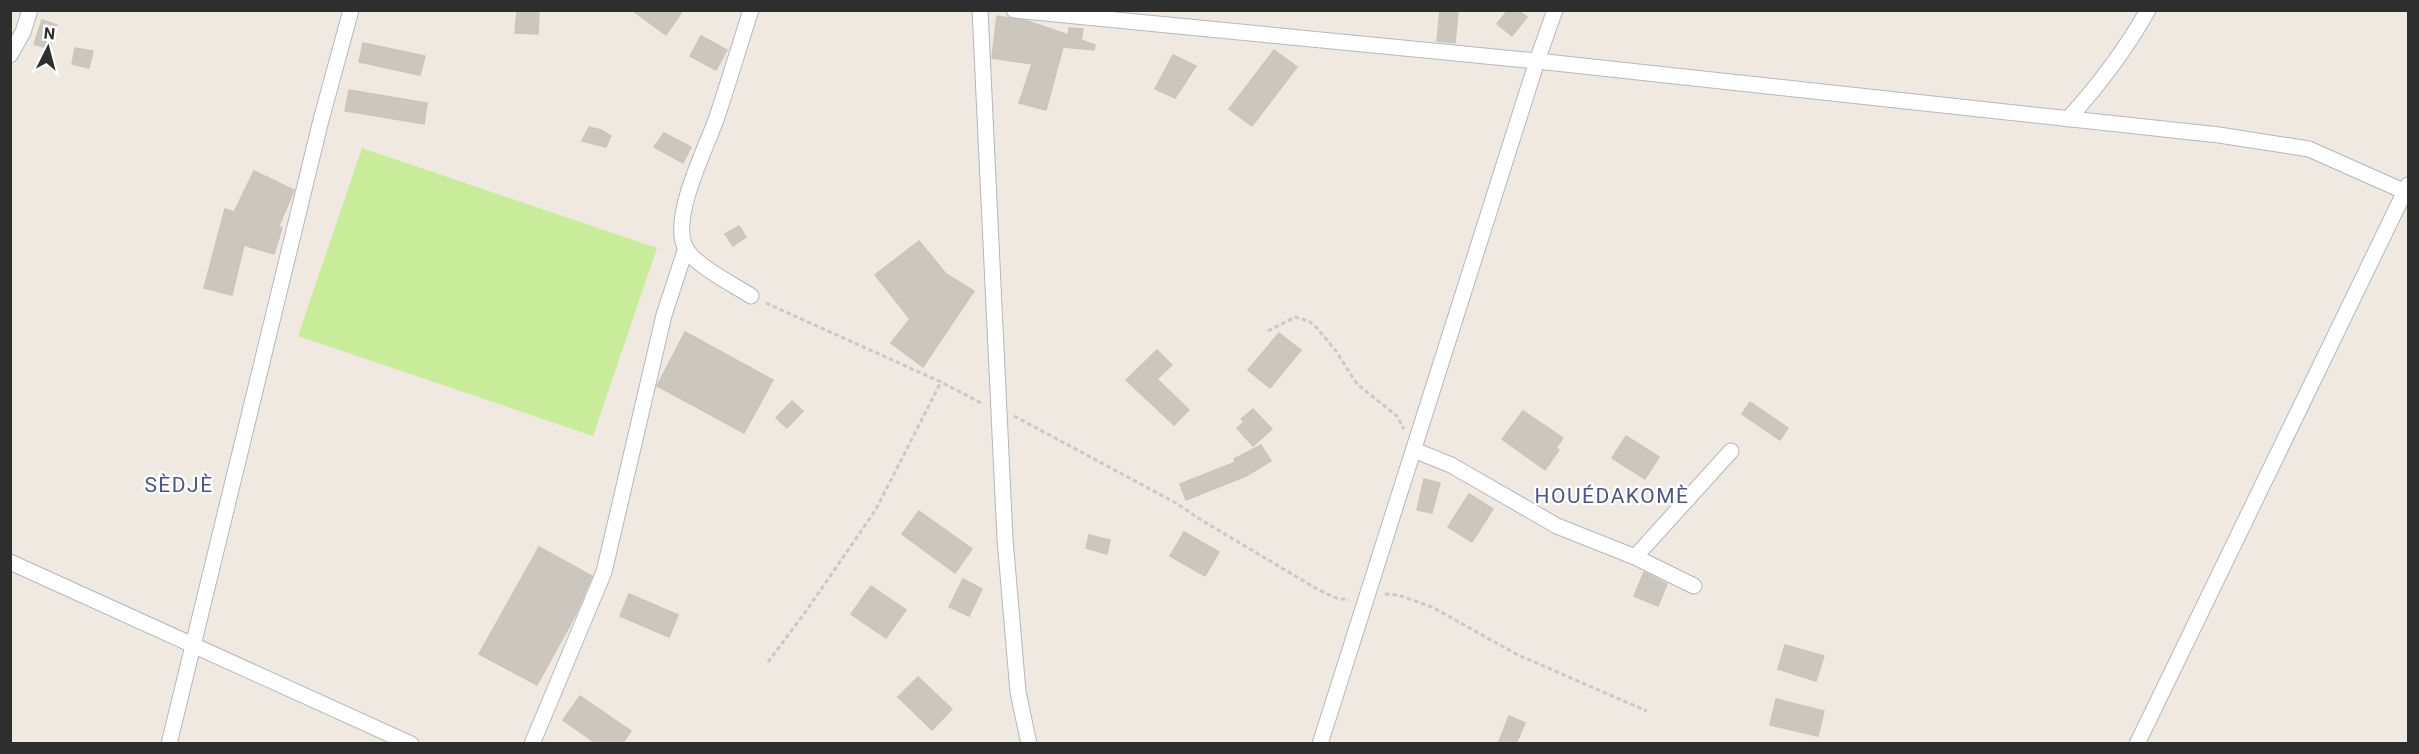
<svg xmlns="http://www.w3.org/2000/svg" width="2419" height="754" viewBox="0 0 2419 754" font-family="Roboto,sans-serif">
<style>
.pitch{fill:#c9ec9a}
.building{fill:#cbc7bf;stroke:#cbc5ba;stroke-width:1.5}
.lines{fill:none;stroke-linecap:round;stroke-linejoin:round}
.minor-casing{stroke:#b4b7c1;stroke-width:17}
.path{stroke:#c9c9c9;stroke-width:3;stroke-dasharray:4.5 3;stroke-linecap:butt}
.minor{stroke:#fff;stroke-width:15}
.labels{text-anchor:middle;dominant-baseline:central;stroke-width:4.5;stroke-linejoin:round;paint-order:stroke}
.quarter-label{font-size:21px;letter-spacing:1.5px;fill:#4d5680;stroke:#fff}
</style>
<rect width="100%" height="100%" fill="#efe9e1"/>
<path class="pitch" d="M362 148 657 248 593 436 298 336Z"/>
<g class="building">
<path d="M517 10 539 11 538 34 515 33Z"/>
<path d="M632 10H683L666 35Z"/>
<path d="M1440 10 1458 13 1455 43 1437 41Z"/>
<path d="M1508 10H1518L1527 17 1512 36 1497 24Z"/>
<path d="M997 16 1028 21 1068 35 1069 28 1083 29 1081 40 1095 45 1094 50 1063 47 1046 110 1019 103 1032 64 992 58Z"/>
<path d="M42 20 57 25 49 49 34 44Z"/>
<path d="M701 36 727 50 716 70 690 56Z"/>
<path d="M363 43 425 56 420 75 359 62Z"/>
<path d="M75 48 93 51 89 68 72 64Z"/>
<path d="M1274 50 1297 67 1252 126 1229 109Z"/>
<path d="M1173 55 1196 66 1175 98 1155 89Z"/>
<path d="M349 90 427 103 424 124 345 111Z"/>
<path d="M589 127 601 130 611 136 606 147 582 141Z"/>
<path d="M664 133 691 147 683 163 654 147Z"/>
<path d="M254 171 294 190 279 226 282 228 274 254 244 245 232 295 204 288 225 209 234 212Z"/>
<path d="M739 226 746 237 733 246 725 234Z"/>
<path d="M919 241 946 274 974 291 923 367 891 343 910 319 875 275Z"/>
<path d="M685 332 773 380 744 433 657 386Z"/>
<path d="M1279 333 1301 350 1270 388 1248 370Z"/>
<path d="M1157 350 1172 365 1157 379 1189 410 1174 425 1126 380Z"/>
<path d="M792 401 803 411 787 428 776 418Z"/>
<path d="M1750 402 1788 428 1780 440 1742 414Z"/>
<path d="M1253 409 1272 429 1253 446 1237 428 1244 422 1241 419Z"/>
<path d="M1523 411 1563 438 1556 448 1559 450 1545 470 1502 439Z"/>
<path d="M1626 436 1659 457 1645 479 1612 458Z"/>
<path d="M1261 445 1271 461 1246 476 1186 500 1180 484 1236 462 1234 459Z"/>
<path d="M1424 479 1440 483 1432 513 1417 510Z"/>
<path d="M1469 494 1493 509 1472 542 1448 527Z"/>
<path d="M919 511 972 549 955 573 902 534Z"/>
<path d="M1184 532 1219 552 1205 576 1170 556Z"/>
<path d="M1089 535 1110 540 1107 554 1086 548Z"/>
<path d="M539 547 592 576 575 616 537 685 479 654Z"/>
<path d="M1644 572 1667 584 1658 606 1634 596Z"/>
<path d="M963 579 982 589 969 616 949 607Z"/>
<path d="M871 586 906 610 886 638 851 614Z"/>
<path d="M629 594 678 615 669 637 620 616Z"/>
<path d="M1785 645 1824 656 1816 681 1778 669Z"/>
<path d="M918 677 952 709 932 730 898 697Z"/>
<path d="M580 696 631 731 622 744H597L563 720Z"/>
<path d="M1776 699 1824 711 1818 736 1770 725Z"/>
<path d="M1509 716 1525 723 1516 744H1498Z"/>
</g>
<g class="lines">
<defs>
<g id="minor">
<path d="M751 10C739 47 728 84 716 120 705 150 671 217 685 247 694 265 734 285 751 296"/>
<path d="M980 10 1005 539 1018 692 1029 744"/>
<path d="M1014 10 1537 61 2219 135 2309 149 2408 193"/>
<path d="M10 55 23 32 30 10"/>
<path d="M2068 119C2098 86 2126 49 2148 10"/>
<path d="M1414 450 1451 465 1557 526 1635 557 1694 586"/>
<path d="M1635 557 1731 451"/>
<path d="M10 562 411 744"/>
<path d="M169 744 321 120 351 10"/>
<path d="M532 744 604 572 664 315 686 248"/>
<path d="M1320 744 1537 61 1555 10"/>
<path d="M2137 744 2408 185"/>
</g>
</defs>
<use href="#minor" class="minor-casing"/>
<g class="path">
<path d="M766 303 941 382 983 404"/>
<path d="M1268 331 1295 317 1309 321 1317 328 1336 351 1357 384 1397 416 1404 429"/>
<path d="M1014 416 1176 503 1198 518 1317 589 1336 598 1349 600"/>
<path d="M1385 594 1398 595 1432 607 1518 655 1647 711"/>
<path d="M768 662 804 614 875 511 941 382"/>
</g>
<use href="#minor" class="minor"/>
</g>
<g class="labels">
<g class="quarter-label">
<text x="179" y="485">SÈDJÈ</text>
<text x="1612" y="496">HOUÉDAKOMÈ</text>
</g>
</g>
<rect width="2419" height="754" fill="none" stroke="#2e2e2e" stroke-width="24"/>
<g transform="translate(48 48) rotate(6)" stroke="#ffffff" stroke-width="4.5" paint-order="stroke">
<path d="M0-4.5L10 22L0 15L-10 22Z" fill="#2e2e2e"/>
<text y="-9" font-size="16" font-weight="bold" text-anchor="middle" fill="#2e2e2e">N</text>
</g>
</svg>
